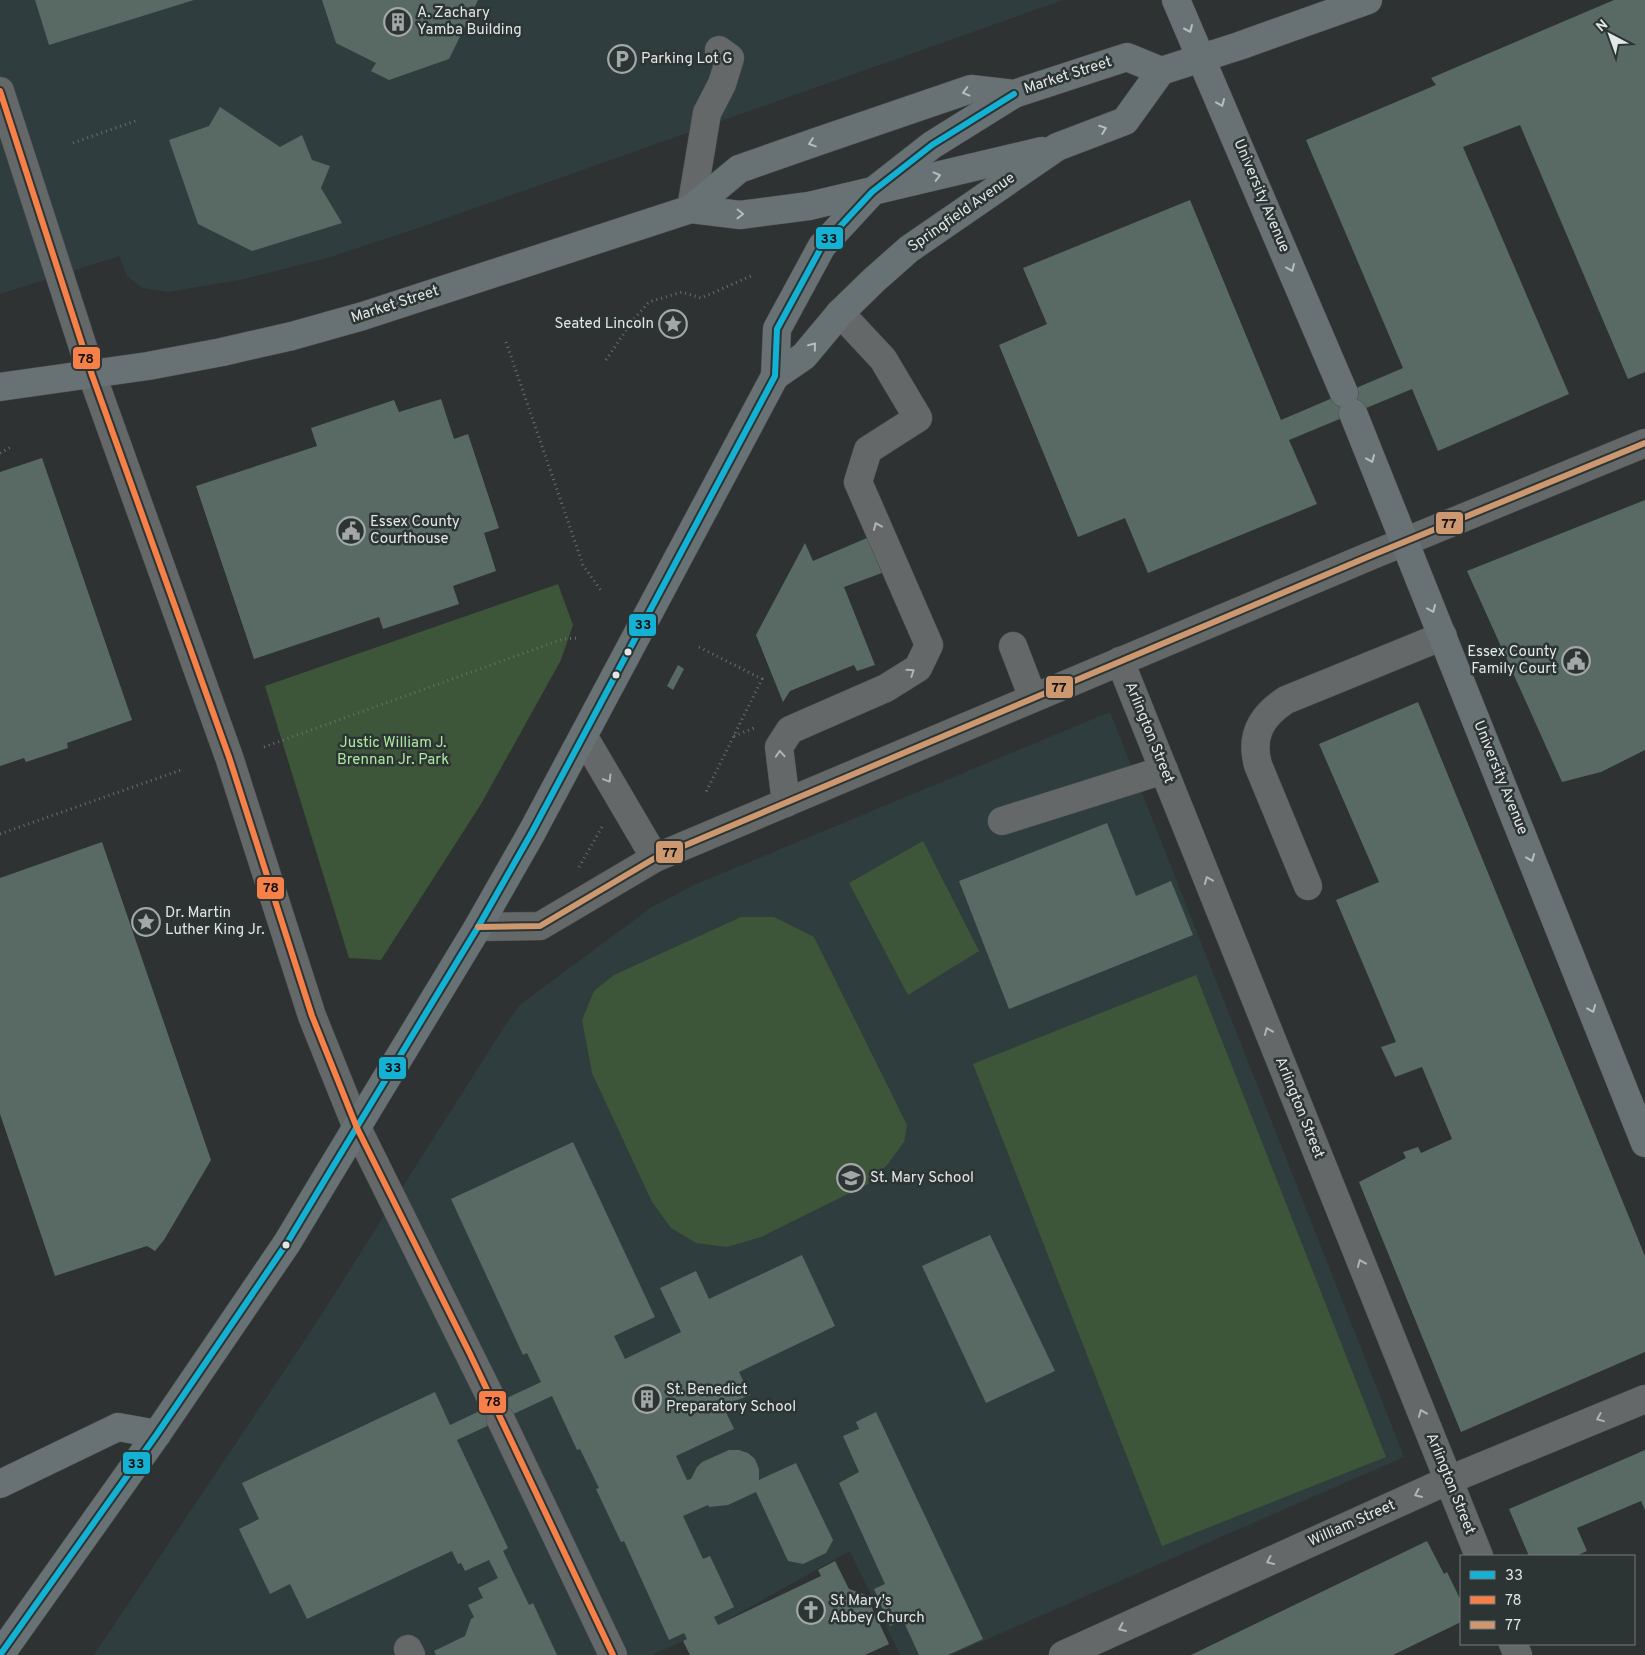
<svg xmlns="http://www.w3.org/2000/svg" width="1645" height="1655" viewBox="0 0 1645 1655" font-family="Overpass,sans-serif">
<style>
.built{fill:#303d3e}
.green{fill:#3d5538}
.building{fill:#596a65}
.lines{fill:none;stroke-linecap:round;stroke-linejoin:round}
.minor-casing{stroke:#4b4f4f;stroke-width:29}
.major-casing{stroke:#4b4f4f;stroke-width:29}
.path{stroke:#6a6e6e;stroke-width:3;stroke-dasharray:1 4;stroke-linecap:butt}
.minor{stroke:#646868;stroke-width:28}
.major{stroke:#687173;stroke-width:28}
.bus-1-casing{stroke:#2c3434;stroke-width:10}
.bus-2-casing{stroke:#2c3434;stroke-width:10}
.bus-3-casing{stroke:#2c3434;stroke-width:10}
.bus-1{stroke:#13b2d5;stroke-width:6}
.bus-2{stroke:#f78048;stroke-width:6}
.bus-3{stroke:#cd976f;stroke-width:6}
.oneway{stroke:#b7bdbe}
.oneway2{stroke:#b0b4b4}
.bus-dot{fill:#e2e6e7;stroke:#2c3434;stroke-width:2}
.labels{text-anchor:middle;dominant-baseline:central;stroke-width:5;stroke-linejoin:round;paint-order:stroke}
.poi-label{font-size:15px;fill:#e2e6e7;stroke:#2c3434;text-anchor:start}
.street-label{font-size:15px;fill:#e2e6e7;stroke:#2c3434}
.park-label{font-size:15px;fill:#ace99e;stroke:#2c3434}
.line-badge{stroke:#2c3434;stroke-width:2}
.pale-badge-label{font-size:14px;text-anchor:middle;font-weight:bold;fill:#111}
</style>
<rect width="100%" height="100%" fill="#2e3232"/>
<g class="built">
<path d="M0 0H1063L418 228 327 258 244 279 168 292 142 288 127 276 119 256 0 294Z"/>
<path d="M1110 712 1404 1457 951 1655H900L850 1551 718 1625 652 1655H94L309 1334 508 1021 521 1004 652 907 694 885Z"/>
</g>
<g class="green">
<path d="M558 584 573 625 561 660 481 804 381 960 349 958 265 686Z"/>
<path d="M923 841 979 951 908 995 849 883Z"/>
<path d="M741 917H774L814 937 907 1125 904 1142 887 1165 868 1184 761 1237 727 1247 696 1243 671 1228 652 1202 592 1073 582 1020 594 991 614 975Z"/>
<path d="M1196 975 1386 1457 1162 1546 973 1064Z"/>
</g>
<g class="building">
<path d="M35 0H194L49 45Z"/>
<path d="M322 0H478L449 59 389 80 371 71 376 63 336 43Z"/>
<path d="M1614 0H1645V372L1628 379 1520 125 1463 147 1569 394 1438 451 1412 389 1289 440 1317 504 1148 573 1125 518 1078 537 999 345 1047 324 1023 268 1190 200 1281 420 1403 368 1306 140 1436 85 1431 78Z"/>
<path d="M220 107 280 147 302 135 312 160 330 166 321 188 342 223 252 251 198 224 169 140 209 126Z"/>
<path d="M441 399 454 439 468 434 499 528 484 533 496 571 453 586 459 604 383 629 379 617 254 659 196 486 317 446 311 428 394 400 399 412Z"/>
<path d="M42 458 132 720 67 743 68 748 26 762 24 758 0 766V472Z"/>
<path d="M1645 500V750L1601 772 1562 782 1467 571Z"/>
<path d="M867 538 882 573 844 587 875 665 857 671 854 665 790 691 783 702 756 635 805 543 813 561Z"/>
<path d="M678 665 684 669 673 690 667 686Z"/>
<path d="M1418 702 1645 1256V1352L1461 1432 1359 1182 1406 1158 1403 1152 1418 1147 1421 1153 1452 1139 1422 1067 1395 1077 1381 1047 1396 1042 1336 900 1379 882 1319 744Z"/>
<path d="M1107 823 1136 896 1171 881 1193 935 1009 1009 959 881Z"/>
<path d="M102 842 211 1160 164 1240 155 1251 147 1246 55 1276 0 1114V878Z"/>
<path d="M573 1142 655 1317 614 1336 625 1359 681 1332 660 1288 696 1271 709 1299 802 1255 835 1326 739 1372 750 1395 735 1401 736 1405 725 1410 734 1429 676 1456 687 1480 691 1479 697 1467 702 1462 729 1450H739L748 1453 755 1459 759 1469V1480L796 1463 833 1540 826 1553 803 1564 788 1561 756 1492 728 1505 709 1507 708 1505 683 1516 703 1559 710 1556 734 1607 714 1617 718 1625 821 1576 818 1570 835 1561 849 1589 866 1595 889 1644 865 1655H690L683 1641 687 1639 684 1633 669 1640 624 1541 621 1542 596 1489 599 1488 580 1449 577 1450 552 1396 457 1440 508 1548 503 1551 529 1605 533 1603 557 1655H436L434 1651 465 1636 471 1619 474 1617 468 1605 483 1598 478 1588 498 1578 489 1560 465 1571 461 1563 458 1564 452 1551 307 1619 290 1584 270 1594 239 1529 259 1519 242 1483 435 1392 450 1425 541 1382 527 1353 523 1355 451 1199Z"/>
<path d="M990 1235 1055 1371 986 1403 922 1266Z"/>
<path d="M876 1412 983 1639 948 1655H919L903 1620 890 1626 874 1589 885 1584 839 1483 859 1472 843 1436 859 1429 856 1422Z"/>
<path d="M1645 1450V1510L1641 1501 1577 1528 1587 1551 1576 1556H1529L1509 1509Z"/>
<path d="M1427 1541 1444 1574 1447 1572 1461 1601V1622L1393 1655H1191Z"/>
</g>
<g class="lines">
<defs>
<g id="minor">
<path d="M0 91 92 375 229 757 312 1016 357 1128 494 1404"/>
<path d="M691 209 707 113 722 84 730 58 719 50"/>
<path d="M1013 646 1033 698"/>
<path d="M1120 661 1479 1556"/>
<path d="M584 737 655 858"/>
<path d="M786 803 779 747 790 730 886 688 918 668 929 645 858 482 868 450 918 418 883 359 840 313"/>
<path d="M1002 821 1164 770"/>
<path d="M1308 886 1258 765C1250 736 1261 716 1286 700L1443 636"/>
<path d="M478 927 540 926 655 858 1370 556 1645 443"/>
<path d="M501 1420 613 1655"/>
<path d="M1513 1644 1518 1655"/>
<path d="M408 1649 411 1655"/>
<path d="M1063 1655 1449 1480 1645 1399"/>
</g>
<g id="major">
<path d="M1176 0 1344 393"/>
<path d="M691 209 740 215 809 206 1042 151"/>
<path d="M775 376 804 356 840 313 874 280 909 249 1057 147 1125 121 1161 71"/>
<path d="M0 387 148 366 222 352 292 336 363 316 691 209 739 169 816 142 971 89 1014 94 1127 57 1161 71 1239 46 1368 0"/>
<path d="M1353 413 1645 1143"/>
<path d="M0 1484 118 1427 157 1434"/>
<path d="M0 1655 157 1434 287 1243 326 1178 478 927 532 832 775 376 777 329 822 246 872 192 932 145 1014 94"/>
</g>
</defs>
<use href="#minor" class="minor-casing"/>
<use href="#major" class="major-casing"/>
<g class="path">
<path d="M73 143 138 120"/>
<path d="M506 342 583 565 602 592"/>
<path d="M606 360 633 320 649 302 682 292 701 298 751 276"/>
<path d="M0 453 11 447"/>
<path d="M699 647 762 679 706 792"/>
<path d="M734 736 754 728"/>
<path d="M264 747 563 639 578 638"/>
<path d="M0 834 181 770"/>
<path d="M579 867 602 827"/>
</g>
<use href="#minor" class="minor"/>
<use href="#major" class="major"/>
<defs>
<path id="bus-1" d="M0 1655 157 1434 287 1243 326 1178 478 927 532 832 775 376 777 329 822 246 872 192 932 145 1014 94"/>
<path id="bus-2" d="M0 91 92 375 229 757 312 1016 357 1128 470 1354 613 1655"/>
<path id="bus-3" d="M478 927 540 926 655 858 1370 556 1645 443"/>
</defs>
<use href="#bus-1" class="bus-1-casing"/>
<use href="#bus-2" class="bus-2-casing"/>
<use href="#bus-3" class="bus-3-casing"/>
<use href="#bus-1" class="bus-1"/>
<use href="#bus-2" class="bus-2"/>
<use href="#bus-3" class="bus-3"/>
</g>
<defs><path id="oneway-chevron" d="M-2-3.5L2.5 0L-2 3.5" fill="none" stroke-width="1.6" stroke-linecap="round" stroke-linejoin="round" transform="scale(1.25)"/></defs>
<g class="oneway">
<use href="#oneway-chevron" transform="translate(1189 29) rotate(66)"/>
<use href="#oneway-chevron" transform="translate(966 92) rotate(165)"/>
<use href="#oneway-chevron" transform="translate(1221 103) rotate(67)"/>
<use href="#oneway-chevron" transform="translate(1103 129) rotate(-21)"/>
<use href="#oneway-chevron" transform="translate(812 143) rotate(161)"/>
<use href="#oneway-chevron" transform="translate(937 176) rotate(-14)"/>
<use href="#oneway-chevron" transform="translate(740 214) rotate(1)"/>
<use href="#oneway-chevron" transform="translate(1291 268) rotate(67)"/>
<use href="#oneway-chevron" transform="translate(813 346) rotate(-51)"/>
<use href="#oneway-chevron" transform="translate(1371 459) rotate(68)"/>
<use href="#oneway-chevron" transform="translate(1432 609) rotate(67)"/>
<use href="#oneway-chevron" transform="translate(1531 858) rotate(68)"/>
<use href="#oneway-chevron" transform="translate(1592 1009) rotate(68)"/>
</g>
<g class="oneway2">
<use href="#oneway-chevron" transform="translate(877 526) rotate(-113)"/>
<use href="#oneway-chevron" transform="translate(911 672) rotate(-34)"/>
<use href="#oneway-chevron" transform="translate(780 754) rotate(-94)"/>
<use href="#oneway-chevron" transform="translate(608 779) rotate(59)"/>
<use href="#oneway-chevron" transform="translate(1208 880) rotate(-112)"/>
<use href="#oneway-chevron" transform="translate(1268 1031) rotate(-112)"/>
<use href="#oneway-chevron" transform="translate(1361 1263) rotate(-112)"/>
<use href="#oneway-chevron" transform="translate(1422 1413) rotate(-112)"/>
<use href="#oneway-chevron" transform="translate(1600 1418) rotate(158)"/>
<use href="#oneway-chevron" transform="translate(1418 1494) rotate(156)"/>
<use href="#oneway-chevron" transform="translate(1270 1561) rotate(156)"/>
<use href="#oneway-chevron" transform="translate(1122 1628) rotate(156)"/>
</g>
<defs>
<symbol id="building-ring" viewBox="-11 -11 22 22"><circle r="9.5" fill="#2c3434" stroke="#a3a7a8" stroke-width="1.5"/><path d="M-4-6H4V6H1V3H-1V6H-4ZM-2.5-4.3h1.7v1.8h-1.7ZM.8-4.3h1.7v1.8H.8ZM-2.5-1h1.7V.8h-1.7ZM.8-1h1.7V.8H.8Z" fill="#a3a7a8"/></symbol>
<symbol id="parking-ring" viewBox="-11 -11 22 22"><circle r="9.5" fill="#2c3434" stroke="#a3a7a8" stroke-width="1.5"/><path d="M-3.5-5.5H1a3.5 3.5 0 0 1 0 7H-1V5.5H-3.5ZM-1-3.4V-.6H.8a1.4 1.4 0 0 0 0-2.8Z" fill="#a3a7a8"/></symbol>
<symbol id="sight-ring" viewBox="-11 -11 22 22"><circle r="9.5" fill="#2c3434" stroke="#a3a7a8" stroke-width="1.5"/><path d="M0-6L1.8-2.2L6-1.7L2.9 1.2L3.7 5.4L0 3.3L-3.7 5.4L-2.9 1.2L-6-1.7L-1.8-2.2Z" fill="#a3a7a8"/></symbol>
<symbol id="civic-ring" viewBox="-11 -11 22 22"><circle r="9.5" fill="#2c3434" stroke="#a3a7a8" stroke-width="1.5"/><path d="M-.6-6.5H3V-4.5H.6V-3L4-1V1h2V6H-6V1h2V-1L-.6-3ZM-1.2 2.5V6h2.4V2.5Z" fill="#a3a7a8"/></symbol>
<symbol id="school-ring" viewBox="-11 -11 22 22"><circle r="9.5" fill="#2c3434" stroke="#a3a7a8" stroke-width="1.5"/><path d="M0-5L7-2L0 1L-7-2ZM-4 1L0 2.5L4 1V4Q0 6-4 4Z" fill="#a3a7a8"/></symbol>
<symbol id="church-ring" viewBox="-11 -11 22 22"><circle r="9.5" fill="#2c3434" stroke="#a3a7a8" stroke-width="1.5"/><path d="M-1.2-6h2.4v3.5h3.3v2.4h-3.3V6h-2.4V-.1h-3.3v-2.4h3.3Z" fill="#a3a7a8"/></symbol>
</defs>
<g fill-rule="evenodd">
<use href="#building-ring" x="382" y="6" width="32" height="32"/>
<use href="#parking-ring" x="606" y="43" width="32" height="32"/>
<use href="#sight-ring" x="657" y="308" width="32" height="32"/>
<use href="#civic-ring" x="335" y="515" width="32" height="32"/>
<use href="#civic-ring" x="1560" y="645" width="32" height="32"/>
<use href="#sight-ring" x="130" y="906" width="32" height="32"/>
<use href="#school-ring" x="835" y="1162" width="32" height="32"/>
<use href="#building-ring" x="631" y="1383" width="32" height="32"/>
<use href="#church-ring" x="795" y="1594" width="32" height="32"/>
</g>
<g class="bus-dot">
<circle cx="628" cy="652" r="4.5"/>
<circle cx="616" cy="675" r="4.5"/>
<circle cx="286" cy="1245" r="4.5"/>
</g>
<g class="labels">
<g class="poi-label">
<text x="417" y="13">A. Zachary<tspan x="417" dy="17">Yamba Building</tspan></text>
<text x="641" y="59">Parking Lot G</text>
<text x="654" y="324" text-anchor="end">Seated Lincoln</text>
<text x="370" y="522">Essex County<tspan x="370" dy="17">Courthouse</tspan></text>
<text x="1557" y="652" text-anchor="end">Essex County<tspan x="1557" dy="17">Family Court</tspan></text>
<text x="165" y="913">Dr. Martin<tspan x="165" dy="17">Luther King Jr.</tspan></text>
<text x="870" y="1178">St. Mary School</text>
<text x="666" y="1390">St. Benedict<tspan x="666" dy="17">Preparatory School</tspan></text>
<text x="830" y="1601">St Mary's<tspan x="830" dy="17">Abbey Church</tspan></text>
</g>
<g class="street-label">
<text transform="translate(1068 76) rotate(-18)">Market Street</text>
<text transform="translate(1261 196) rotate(67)">University Avenue</text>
<text transform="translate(962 213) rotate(-35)">Springfield Avenue</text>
<text transform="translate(395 305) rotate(-18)">Market Street</text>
<text transform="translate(1149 733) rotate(68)">Arlington Street</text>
<text transform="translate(1500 778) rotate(68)">University Avenue</text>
<text transform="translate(1299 1108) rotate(68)">Arlington Street</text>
<text transform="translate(1450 1484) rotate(68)">Arlington Street</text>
<text transform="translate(1352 1524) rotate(-24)">William Street</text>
</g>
<g class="park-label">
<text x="393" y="743">Justic William J.<tspan x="393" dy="17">Brennan Jr. Park</tspan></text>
</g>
</g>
<g class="line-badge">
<rect x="815" y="226" width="29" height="24" rx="5" fill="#13b2d5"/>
<rect x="72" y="346" width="29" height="24" rx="5" fill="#f78048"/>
<rect x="1435" y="511" width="29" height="24" rx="5" fill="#cd976f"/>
<rect x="628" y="613" width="29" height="24" rx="5" fill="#13b2d5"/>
<rect x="1045" y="675" width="29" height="24" rx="5" fill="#cd976f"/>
<rect x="655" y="840" width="29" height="24" rx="5" fill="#cd976f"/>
<rect x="256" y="876" width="29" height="24" rx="5" fill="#f78048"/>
<rect x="378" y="1056" width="29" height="24" rx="5" fill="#13b2d5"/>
<rect x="478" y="1390" width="29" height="24" rx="5" fill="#f78048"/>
<rect x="122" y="1451" width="29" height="24" rx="5" fill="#13b2d5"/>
</g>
<g class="pale-badge-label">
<text x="829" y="243">33</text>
<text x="86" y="363">78</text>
<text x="1449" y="528">77</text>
<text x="643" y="629">33</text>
<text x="1059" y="692">77</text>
<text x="670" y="857">77</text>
<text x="271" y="892">78</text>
<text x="393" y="1072">33</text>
<text x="493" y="1406">78</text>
<text x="136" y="1468">33</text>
</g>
<rect x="1460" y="1555" width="175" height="90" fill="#2c3434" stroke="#757b7c"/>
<rect x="1470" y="1571" width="25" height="8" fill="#13b2d5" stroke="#757b7c"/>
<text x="1505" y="1580" font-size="15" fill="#e2e6e7">33</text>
<rect x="1470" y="1596" width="25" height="8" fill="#f78048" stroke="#757b7c"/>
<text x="1505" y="1605" font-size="15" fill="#e2e6e7">78</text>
<rect x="1470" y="1621" width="25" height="8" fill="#cd976f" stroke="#757b7c"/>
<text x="1505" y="1630" font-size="15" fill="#e2e6e7">77</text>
<g transform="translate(1610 35) rotate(319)" stroke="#2c3434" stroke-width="4" paint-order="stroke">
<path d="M0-4L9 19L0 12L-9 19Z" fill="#e2e6e7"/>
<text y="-8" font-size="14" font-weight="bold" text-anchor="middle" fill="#e2e6e7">N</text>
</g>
</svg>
